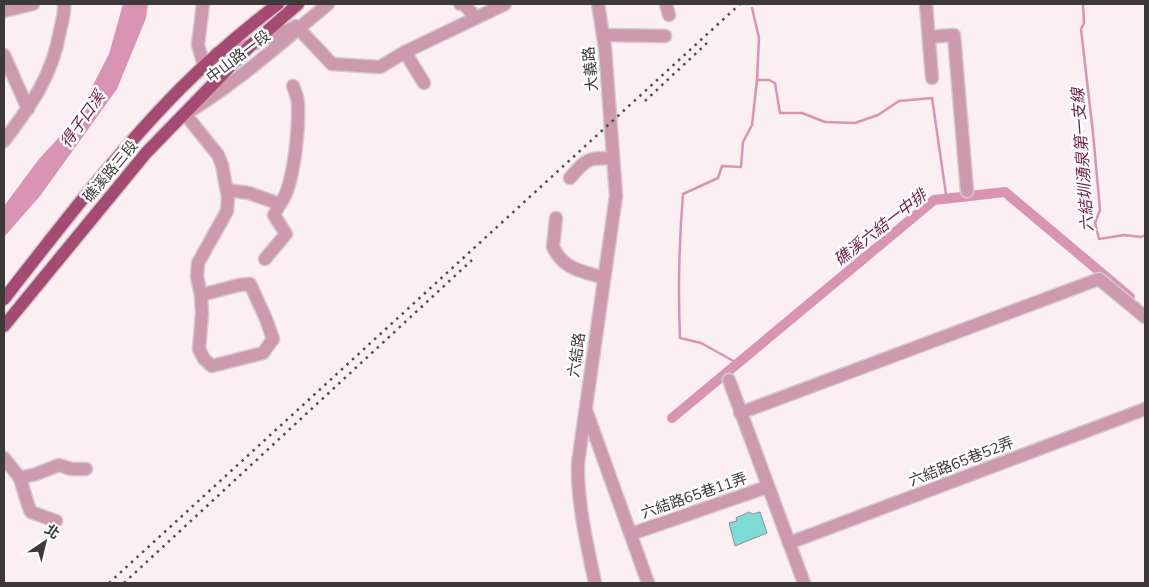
<svg xmlns="http://www.w3.org/2000/svg" width="1149" height="587" viewBox="0 0 1149 587" font-family="Mulish,'Noto Sans TC',sans-serif">
<style>
.water{fill:#d894b0}
.lines{fill:none;stroke-linecap:round;stroke-linejoin:round}
.stream{stroke:#d894b0;stroke-width:2.5}
.canal{stroke:#d894b0;stroke-width:10}
.building{fill:#7edbd6;stroke:#869291}
.minor-casing{stroke:#d5cbcf;stroke-width:15}
.major-casing{stroke:#d5cbcf;stroke-width:15}
.minor{stroke:#cd99ad;stroke-width:12}
.major{stroke:#a44a73;stroke-width:12}
.rail{stroke:#514d4e;stroke-width:2.5;stroke-dasharray:2.5 5;stroke-linecap:butt}
.labels{text-anchor:middle;dominant-baseline:central;stroke-width:5;stroke-linejoin:round;paint-order:stroke}
.street-label{font-size:15px;fill:#3d393a;stroke:#fff}
.water-label{font-size:16px;font-style:italic;fill:#712149;stroke:#fff}
</style>
<rect width="100%" height="100%" fill="#fbeff4"/>
<path class="water" d="M123 4H148L146 18 117 89 40 196 4 237V206L39 159 75 120 109 54Z"/>
<g class="lines">
<g class="stream">
<path d="M1083 4 1084 23 1081 29 1093 133 1100 210 1095 223 1099 239 1124 235 1141 237 1145 235"/>
<path d="M757 80H769L775 83 780 113H802L825 122 855 123 878 115 899 101 932 98 947 201"/>
<path d="M737 363 701 343 680 338C678 290 679 242 683 194L718 178 722 166 741 167 743 142 752 125 757 80 759 38 752 8"/>
</g>
<path class="canal" d="M672 418 934 200 1005 192 1130 297"/>
</g>
<path class="building" d="M749 512 753 514 760 512 767 533 735 546 729 523 737 521 736 518Z"/>
<g class="lines">
<defs>
<g id="minor">
<path d="M203 4 198 45 204 66"/>
<path d="M460 4H464L476 18"/>
<path d="M666 4 669 15"/>
<path d="M926 4 932 78"/>
<path d="M4 11 33 4"/>
<path d="M296 26 332 64 380 67 405 52"/>
<path d="M603 35 665 36"/>
<path d="M929 37 954 35 967 191"/>
<path d="M217 53 251 45 295 27"/>
<path d="M4 55 28 109"/>
<path d="M424 83 405 52 505 4"/>
<path d="M4 141C31 105 52 77 60 31 62 22 65 12 64 4"/>
<path d="M570 178C587 158 588 158 613 158"/>
<path d="M227 190 249 193 280 204 274 215 286 234 265 259"/>
<path d="M280 204C294 187 299 128 298 104 298 98 295 91 293 86"/>
<path d="M556 218 553 247C564 270 582 271 604 278"/>
<path d="M201 295 239 285 250 284 266 319 273 339 263 353 212 366 204 359 199 349 202 314 201 295 197 277 198 263 227 211 228 197 222 165 218 155 185 114C237 83 282 42 328 4"/>
<path d="M729 380 804 583"/>
<path d="M586 410 648 583"/>
<path d="M740 413 1099 279 1145 317"/>
<path d="M4 458 20 478 36 474 59 465 71 469H86"/>
<path d="M20 478 28 505 31 512 56 521"/>
<path d="M631 534 767 487"/>
<path d="M789 543 1145 409"/>
<path d="M595 583C587 544 577 503 578 463L616 196 605 48 598 4"/>
</g>
<g id="major">
<path d="M4 299C60 227 116 154 180 89 211 58 244 30 278 4"/>
<path d="M4 326 146 153 251 45 298 4"/>
</g>
</defs>
<use href="#minor" class="minor-casing"/>
<use href="#major" class="major-casing"/>
<use href="#minor" class="minor"/>
<use href="#major" class="major"/>
<g class="rail">
<path d="M645 101 707 43"/>
<path d="M109 583 740 4"/>
<path d="M124 583 472 260"/>
</g>
</g>
<g class="labels">
<g class="street-label">
<text transform="translate(238 56) rotate(-37)">中山路一段</text>
<text transform="translate(590 69) rotate(-95)">大義路</text>
<text transform="translate(110 171) rotate(-50)">礁溪路三段</text>
<text transform="translate(576 355) rotate(-82)">六結路</text>
<text transform="translate(961 461) rotate(-21)">六結路65巷52弄</text>
<text transform="translate(694 495) rotate(-19)">六結路65巷11弄</text>
</g>
<g class="water-label">
<text transform="translate(82 119) rotate(-55)">得子口溪</text>
<text transform="translate(1082 160) rotate(-94)">六結圳湧泉第一支線</text>
<text transform="translate(880 227) rotate(-38)">礁溪六結一中排</text>
</g>
</g>
<rect width="1149" height="587" fill="none" stroke="#3d393a" stroke-width="10"/>
<g transform="translate(45 542) rotate(35)" stroke="#ffffff" stroke-width="4" paint-order="stroke">
<path d="M0-4L9 19L0 12L-9 19Z" fill="#3d393a"/>
<text y="-8" font-size="14" font-weight="bold" text-anchor="middle" fill="#3d393a">北</text>
</g>
</svg>
